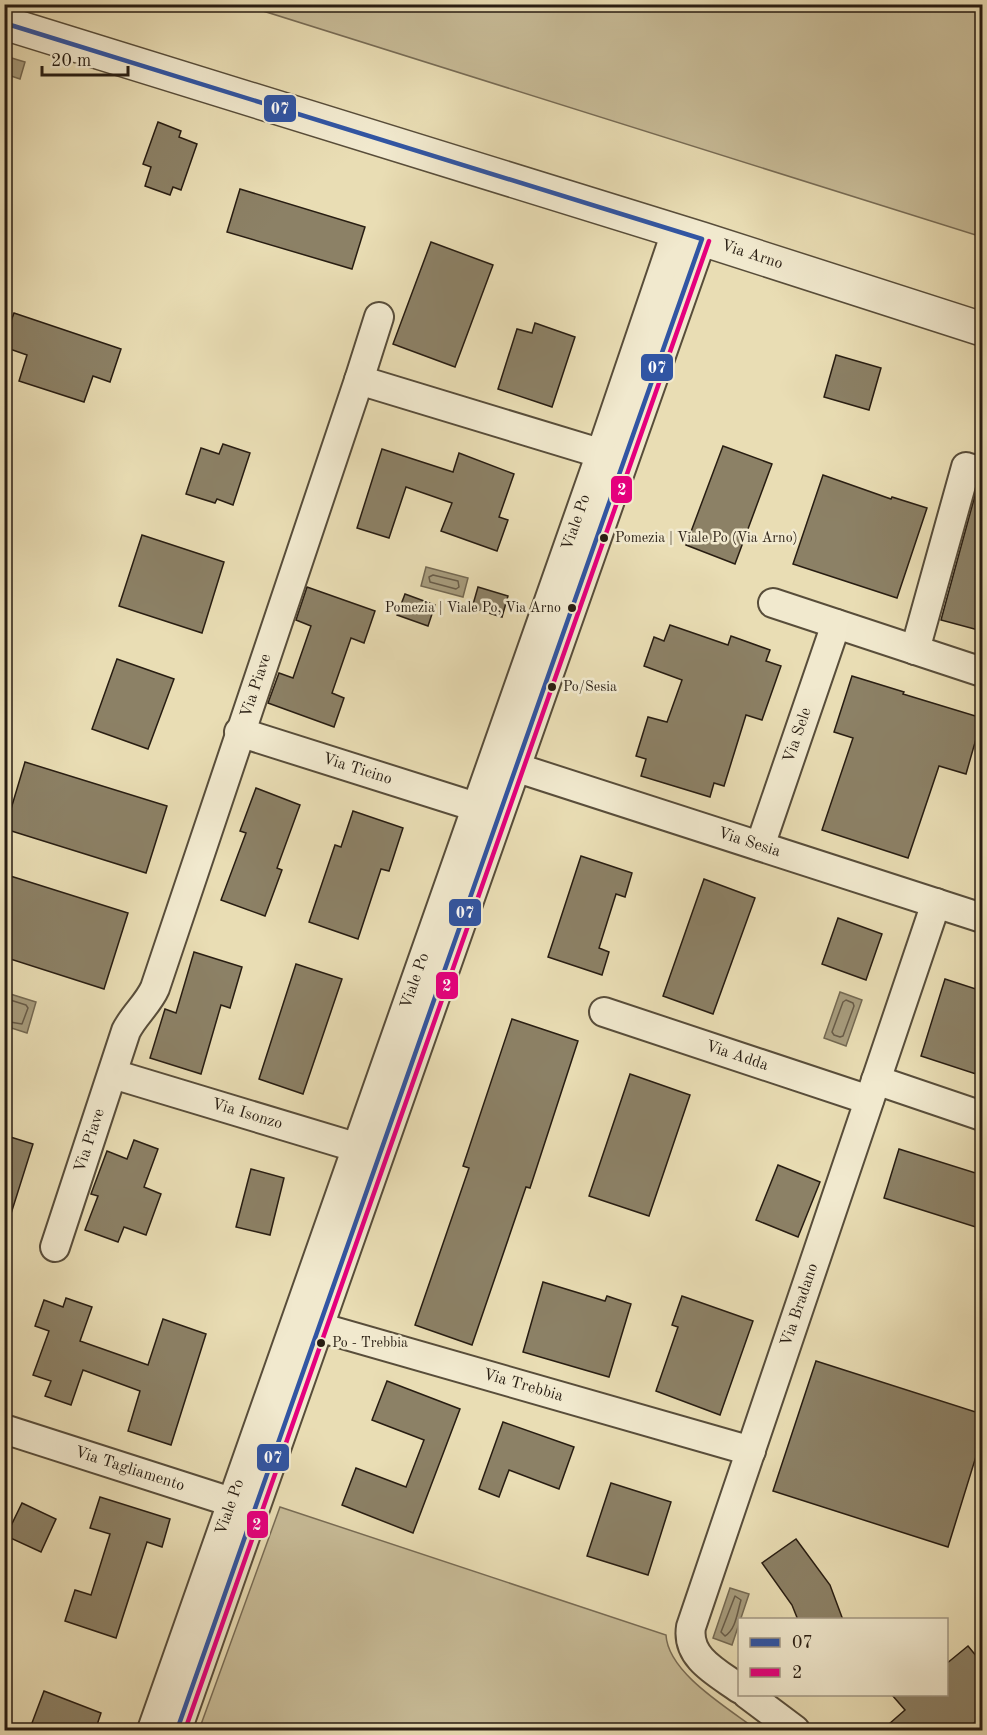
<svg xmlns="http://www.w3.org/2000/svg" width="987" height="1735" viewBox="0 0 987 1735" font-family="'Old Standard TT',serif">
<style>
.green{fill:#c8bc98;stroke:#786c55;stroke-width:1.5}
.water{fill:#a79c7d;stroke:#746952;stroke-width:1.5}
.lines{fill:none;stroke-linecap:round;stroke-linejoin:round}
.shore{stroke:#685c48;stroke-width:1.5}
.building{fill:#8c8166;stroke:#281d12;stroke-width:1.5}
.minor-casing{stroke:#584d3a;stroke-width:32}
.tertiary-casing{stroke:#584d3a;stroke-width:36}
.minor{stroke:#f1e9ce;stroke-width:28}
.tertiary{stroke:#f1e9ce;stroke-width:33}
.bus-1-casing{stroke:#f1e9ce;stroke-width:9}
.bus-2-casing{stroke:#f1e9ce;stroke-width:9}
.bus-1{stroke:#3155a3;stroke-width:4.5}
.bus-2{stroke:#e5007d;stroke-width:4.5}
.bus-dot{fill:#281d12;stroke:#f1e9ce;stroke-width:2}
.labels{text-anchor:middle;dominant-baseline:central;stroke-width:5;stroke-linejoin:round;paint-order:stroke}
.bus-label{font-size:14px;fill:#281d12;stroke:#f1e9ce;text-anchor:start}
.street-label{font-size:16px;fill:#281d12;stroke:#f1e9ce}
.line-badge{stroke:#f1e9ce;stroke-width:2}
.badge-label{font-size:16px;text-anchor:middle;font-weight:bold;fill:#fff}
</style>
<rect width="100%" height="100%" fill="#e9ddb4"/>
<filter id="stains"><feTurbulence type="fractalNoise" baseFrequency=".00333" numOctaves="4"/><feColorMatrix values="0 0 0 0 .2 0 0 0 0 .09 0 0 0 0 .02 0 0 0 .5 -.17"/></filter>
<radialGradient id="worn" r=".72"><stop offset=".6" stop-color="#630" stop-opacity="0"/><stop offset="1" stop-color="#630" stop-opacity=".3"/></radialGradient>
<g class="green">
<path d="M244 5H982V237Z"/>
<path d="M280 1507 666 1635C668 1673 728 1708 757 1730H199Z"/>
</g>
<g class="water">
<path d="M5 56 25 62 20 79 5 74Z"/>
<path d="M426 567 468 578 463 597 421 586Z"/>
<path d="M4 992 36 1002 27 1033 5 1026Z"/>
<path d="M840 992 862 1000 846 1046 824 1038Z"/>
<path d="M730 1588 749 1594 732 1645 713 1638Z"/>
</g>
<g class="lines">
<g class="shore">
<path d="M433 575 458 581 459 587 456 589 430 582 429 577Z"/>
<path d="M4 998 26 1005 28 1008 22 1024 4 1021"/>
<path d="M846 1000 853 1003 854 1006 843 1036 840 1037 834 1035 832 1032 843 1002Z"/>
<path d="M735 1596 741 1600C737 1613 736 1629 725 1636L721 1632Z"/>
</g>
</g>
<g class="building">
<path d="M158 122 181 131 179 137 197 144 181 190 173 187 170 195 145 186 151 167 143 164Z"/>
<path d="M240 189 365 227 352 269 227 232Z"/>
<path d="M431 242 493 265 455 367 393 344Z"/>
<path d="M14 313 121 349 110 382 93 376 84 402 19 381 27 355 4 347V340Z"/>
<path d="M535 323 575 337 552 407 498 389 517 329 532 333Z"/>
<path d="M836 355 881 368 869 410 824 397Z"/>
<path d="M223 444 250 453 233 505 217 499 215 503 186 494 201 448 219 454Z"/>
<path d="M723 446 772 464 735 564 686 545Z"/>
<path d="M382 449 453 472 459 453 514 474 499 517 508 520 497 551 441 531 452 503 406 487 389 538 357 528Z"/>
<path d="M823 475 891 499 892 497 927 508 897 598 793 564Z"/>
<path d="M977 488H982V631L941 620Z"/>
<path d="M142 535 224 562 202 633 119 606Z"/>
<path d="M307 587 375 611 364 643 351 638 332 693 344 698 334 727 268 703 279 673 293 678 311 626 296 620Z"/>
<path d="M478 587 508 596 502 617 472 608Z"/>
<path d="M405 594 435 605 428 626 397 615Z"/>
<path d="M670 625 728 645 731 636 770 650 766 661 781 666 762 720 746 715 724 786 714 783 710 797 641 776 646 759 636 756 648 717 667 722 682 680 644 666 654 637 664 641Z"/>
<path d="M117 659 174 679 148 749 92 729Z"/>
<path d="M852 676 904 692 903 694 982 718 966 774 939 766 908 858 822 830 853 738 834 732Z"/>
<path d="M25 762 167 806 146 873 5 829Z"/>
<path d="M256 788 300 805 277 868 282 870 265 916 221 900 246 833 240 831Z"/>
<path d="M353 811 403 828 389 871 381 869 358 939 309 922 335 845 341 847Z"/>
<path d="M581 856 632 873 625 897 616 894 599 948 609 952 602 975 548 957Z"/>
<path d="M4 874 128 913 104 989 4 957Z"/>
<path d="M704 879 755 898 713 1014 663 996Z"/>
<path d="M838 918 882 934 866 980 822 964Z"/>
<path d="M194 952 242 967 230 1008 221 1005 201 1074 150 1058 165 1009 176 1013Z"/>
<path d="M296 964 342 979 303 1094 259 1079Z"/>
<path d="M945 979 982 991V1076L921 1056Z"/>
<path d="M512 1019 578 1041 530 1188 526 1187 472 1345 415 1325 469 1168 463 1166Z"/>
<path d="M630 1074 690 1095 649 1216 589 1196Z"/>
<path d="M4 1135 33 1144 10 1217 4 1216Z"/>
<path d="M134 1140 158 1149 144 1187 161 1194 146 1235 124 1227 118 1242 85 1230 98 1196 91 1194 107 1151 127 1159Z"/>
<path d="M899 1149 982 1175V1229L884 1198Z"/>
<path d="M778 1165 820 1182 798 1237 756 1220Z"/>
<path d="M251 1169 284 1178 270 1235 236 1227Z"/>
<path d="M543 1282 605 1301 607 1296 631 1304 609 1377 523 1352Z"/>
<path d="M682 1296 753 1321 720 1415 656 1391 678 1327 672 1325Z"/>
<path d="M66 1298 92 1307 80 1341 148 1365 163 1319 206 1334 171 1445 128 1431 140 1391 83 1370 71 1405 45 1396 51 1381 33 1375 49 1331 35 1326 44 1300 63 1307Z"/>
<path d="M816 1361 982 1414V1437L948 1547 773 1491Z"/>
<path d="M387 1381 460 1409 413 1533 342 1505 356 1468 406 1487 424 1440 372 1420Z"/>
<path d="M503 1422 574 1447 559 1489 509 1470 499 1497 479 1489Z"/>
<path d="M611 1483 671 1502 648 1575 587 1556Z"/>
<path d="M100 1497 170 1519 162 1547 147 1542 116 1638 65 1621 75 1590 91 1595 110 1534 90 1528Z"/>
<path d="M22 1503 56 1519 41 1552 6 1536Z"/>
<path d="M796 1539 830 1585 843 1620H798L792 1605 762 1563Z"/>
<path d="M968 1646 982 1663V1716L965 1731H881L905 1710 892 1695H946V1664Z"/>
<path d="M44 1691 101 1713 95 1731H29Z"/>
</g>
<g class="lines">
<defs>
<g id="minor">
<path d="M359 380 379 317"/>
<path d="M773 603 982 672"/>
<path d="M915 650 966 467 982 472"/>
<path id="s1" d="M239 732 476 807"/>
<path id="s2" d="M496 761 982 918"/>
<path id="s3" d="M760 846 836 624"/>
<path id="s4" d="M604 1012 869 1100"/>
<path id="s5" d="M113 1074 375 1153"/>
<path d="M876 1080 982 1116"/>
<path id="s6" d="M55 1247 126 1031C134 1015 148 1004 155 988L359 380 619 459"/>
<path id="s7" d="M301 1322 751 1451"/>
<path id="s8" d="M4 1429 250 1508"/>
<path id="s9" d="M740 1689C718 1673 686 1658 691 1627L936 903"/>
<path d="M747 1694 795 1730"/>
<path id="s10" d="M152 1730 601 453 676 232"/>
<path d="M177 1730 702 239"/>
</g>
<g id="tertiary">
<path id="s11" d="M4 23 702 239 982 329"/>
</g>
</defs>
<use href="#minor" class="minor-casing"/>
<use href="#tertiary" class="tertiary-casing"/>
<use href="#minor" class="minor"/>
<use href="#tertiary" class="tertiary"/>
<defs>
<path id="bus-1" d="M4 23 702 239 177 1730"/>
<path id="bus-2" d="M185 1730 709 241"/>
</defs>
<use href="#bus-1" class="bus-1-casing"/>
<use href="#bus-2" class="bus-2-casing"/>
<use href="#bus-1" class="bus-1"/>
<use href="#bus-2" class="bus-2"/>
</g>
<g class="bus-dot">
<circle cx="604" cy="538" r="5"/>
<circle cx="572" cy="608" r="5"/>
<circle cx="552" cy="687" r="5"/>
<circle cx="321" cy="1343" r="5"/>
</g>
<g class="labels">
<g class="bus-label">
<text x="615" y="538">Pomezia | Viale Po (Via Arno)</text>
<text x="561" y="608" text-anchor="end">Pomezia | Viale Po, Via Arno</text>
<text x="563" y="687">Po/Sesia</text>
<text x="332" y="1343">Po - Trebbia</text>
</g>
<g class="street-label">
<text stroke="none"><textPath href="#s11" startOffset="783">Via Arno</textPath></text>
<text stroke="none"><textPath href="#s10" startOffset="1280">Viale Po</textPath></text>
<text stroke="none"><textPath href="#s6" startOffset="598">Via Piave</textPath></text>
<text stroke="none"><textPath href="#s3" startOffset="117">Via Sele</textPath></text>
<text stroke="none"><textPath href="#s1" startOffset="124">Via Ticino</textPath></text>
<text stroke="none"><textPath href="#s2" startOffset="266">Via Sesia</textPath></text>
<text stroke="none"><textPath href="#s10" startOffset="794">Viale Po</textPath></text>
<text stroke="none"><textPath href="#s4" startOffset="140">Via Adda</textPath></text>
<text stroke="none"><textPath href="#s5" startOffset="140">Via Isonzo</textPath></text>
<text stroke="none"><textPath href="#s6" startOffset="112">Via Piave</textPath></text>
<text stroke="none"><textPath href="#s9" startOffset="424">Via Bradano</textPath></text>
<text stroke="none"><textPath href="#s7" startOffset="231">Via Trebbia</textPath></text>
<text stroke="none"><textPath href="#s8" startOffset="132">Via Tagliamento</textPath></text>
<text stroke="none"><textPath href="#s10" startOffset="236">Viale Po</textPath></text>
</g>
</g>
<g class="line-badge">
<rect x="263" y="94" width="34" height="29" rx="6" fill="#3155a3"/>
<rect x="640" y="353" width="34" height="29" rx="6" fill="#3155a3"/>
<rect x="610" y="475" width="23" height="29" rx="6" fill="#e5007d"/>
<rect x="448" y="898" width="34" height="29" rx="6" fill="#3155a3"/>
<rect x="435" y="971" width="24" height="29" rx="6" fill="#e5007d"/>
<rect x="256" y="1443" width="34" height="29" rx="6" fill="#3155a3"/>
<rect x="246" y="1510" width="23" height="29" rx="6" fill="#e5007d"/>
</g>
<g class="badge-label">
<text x="280" y="114">07</text>
<text x="657" y="373">07</text>
<text x="622" y="495">2</text>
<text x="465" y="918">07</text>
<text x="447" y="991">2</text>
<text x="273" y="1463">07</text>
<text x="257" y="1530">2</text>
</g>
<rect width="987" height="1735" fill="none" stroke="#e9ddb4" stroke-width="24"/>
<rect x="6" y="6" width="975" height="1723" fill="none" stroke="#281d12" stroke-width="3"/>
<rect x="12" y="12" width="963" height="1711" fill="none" stroke="#281d12" stroke-width="1.5"/>
<rect x="738" y="1618" width="210" height="78" fill="#f1e9ce" stroke="#a19783" stroke-width="1.5"/>
<rect x="750" y="1638" width="30" height="9" fill="#3155a3" stroke="#a19783" stroke-width="1.5"/>
<text x="792" y="1648" font-size="18" fill="#281d12">07</text>
<rect x="750" y="1668" width="30" height="9" fill="#e5007d" stroke="#a19783" stroke-width="1.5"/>
<text x="792" y="1678" font-size="18" fill="#281d12">2</text>
<path d="M42 66v9h86v-9" fill="none" stroke="#281d12" stroke-width="3"/>
<text x="51" y="66" font-size="18" fill="#281d12" stroke="#f1e9ce" stroke-width="4.5" paint-order="stroke">20 m</text>
<rect width="100%" height="100%" filter="url(#stains)"/>
<rect width="100%" height="100%" fill="url(#worn)"/>
</svg>
